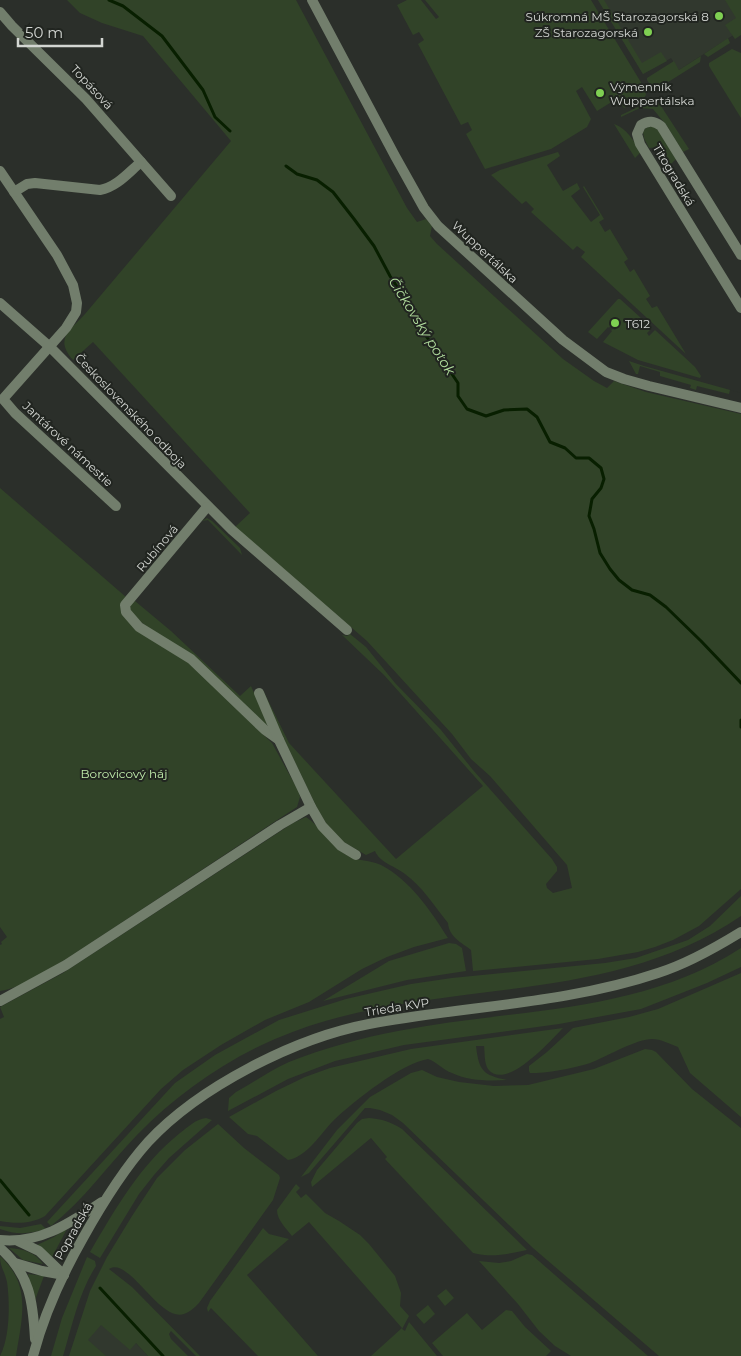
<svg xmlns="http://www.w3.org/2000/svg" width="741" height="1356" viewBox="0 0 741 1356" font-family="Montserrat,sans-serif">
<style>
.built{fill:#31382e}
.green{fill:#314328}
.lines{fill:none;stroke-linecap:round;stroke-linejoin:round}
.stream{stroke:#081f00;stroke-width:3}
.minor{stroke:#727e6c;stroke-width:10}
.tertiary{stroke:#727e6c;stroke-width:10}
.poi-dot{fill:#7fd052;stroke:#212520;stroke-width:2}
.labels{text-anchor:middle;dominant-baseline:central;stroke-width:4;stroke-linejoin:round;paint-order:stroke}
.poi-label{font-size:12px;fill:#d3d6d2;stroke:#212520;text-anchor:end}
.street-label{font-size:12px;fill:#d3d6d2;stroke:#212520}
.park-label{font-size:12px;fill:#c1edac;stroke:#212520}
.water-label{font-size:14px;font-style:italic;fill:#b1dd9d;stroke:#212520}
</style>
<rect width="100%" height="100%" fill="#2b2f2a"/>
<g class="built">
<path d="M598 0H741V30L679 70 671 58 643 74Z"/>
<path d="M103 1308 148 1356H77Z"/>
</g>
<g class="green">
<path d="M67 0H296L407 208 417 222 426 219 432 226 430 236 437 244 563 359 594 381 607 388 614 381 646 392 741 414V889L699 926 673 940 655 947 638 952 598 959 473 971 471 950C461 942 449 937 448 923 435 907 423 887 405 874 395 866 380 863 375 851L366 855 340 840 329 828 317 808 261 692 263 690 289 743 396 859 483 786 384 675 342 635 347 636 350 634 366 647 395 683 441 730 473 770 552 859 557 867V871L546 884 547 888 553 893 572 888 567 865 490 776 471 759 452 734 367 641 235 527 250 513 93 342 73 360C54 338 70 331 85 314L231 141 143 36 102 23 80 13Z"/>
<path d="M407 0H421L436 19 439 17 425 0H591L645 89 646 95 644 98 624 108 618 98 597 111 582 87 576 91 591 119 587 127 551 149 485 169 466 134 472 130 468 122 461 125 418 44 424 40 419 32 413 35 397 5Z"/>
<path d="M598 0H604L642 63 661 52 667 61 643 74Z"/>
<path d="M725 0H741V35L735 39 725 25 736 18Z"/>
<path d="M728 38 730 43 708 57 704 54Z"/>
<path d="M732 49 741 53V118L709 66V63Z"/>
<path d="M701 56 700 62 657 89H653L647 80V78L674 61 679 70Z"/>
<path d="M653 100 659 103 689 149 683 152 667 126 653 109 640 108 621 117V115Z"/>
<path d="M614 124C627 128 634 142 641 152L635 158Z"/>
<path d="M652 126C663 131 670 149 676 159L670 165 660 147 649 148 644 138 643 132 646 128Z"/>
<path d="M558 152 560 156 547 165 563 191 577 183 580 189 571 196 591 222 600 215 583 187 584 186 604 219 599 222 605 232 610 229 628 259 624 262 630 272 634 269 650 296 646 299 652 308 657 306 686 354 581 257 585 252 577 246 573 250 531 212 534 209 526 201 522 204 491 175 500 170Z"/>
<path d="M618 299H620L652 328 647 333 649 336 655 330 695 367 701 376 700 378 638 360 603 342 612 331 611 330 613 329 615 330 621 322 615 317 609 324 610 326 609 328 608 327 597 339 588 332Z"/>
<path d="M629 361 644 366 741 393 730 390 729 394 697 386 696 390 690 388 691 385 660 376V372L640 366 638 374H636Z"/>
<path d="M0 488 126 597 121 608 186 660 272 743 299 792 300 797 297 807 68 958C49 969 22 988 0 991V945L2 944 1 942 7 937 0 927Z"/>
<path d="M207 518 212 521 240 548 242 555 208 520 202 521Z"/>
<path d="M135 601 171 631 240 696 251 686 269 727 129 612 131 604Z"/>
<path d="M306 817C321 827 329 844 345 854 356 862 369 859 381 865 410 880 431 911 448 938L414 947 387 957 362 969 309 1002 265 1020 221 1045 183 1070 161 1089 45 1216C31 1224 16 1224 0 1221V1019L4 1017 0 1007 63 973 293 823Z"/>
<path d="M741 896V916C600 1012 425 974 275 1039 224 1061 176 1095 137 1135 108 1165 84 1200 51 1226L47 1222 175 1083 215 1055 279 1020 346 999 411 984 452 978 605 963 636 958 688 940 710 926Z"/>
<path d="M449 943 456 944 462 948 466 971 407 980 323 1001 389 961Z"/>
<path d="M741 948V967L707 983 641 1009 559 1024 404 1045 335 1061 288 1079 228 1111 229 1098 236 1092C254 1082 271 1070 289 1062 324 1048 361 1038 398 1031 514 1008 638 1015 741 948Z"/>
<path d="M741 973V1117L690 1073 678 1047C670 1044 661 1039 652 1039 637 1039 609 1055 595 1061 582 1067 544 1074 530 1073L529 1071V1066L547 1052 573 1028 629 1017 658 1009Z"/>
<path d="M563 1028C551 1040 506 1092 488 1069 484 1063 485 1053 484 1046H476C479 1071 483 1075 507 1080 488 1081 469 1081 452 1073 443 1070 437 1062 428 1059 402 1063 354 1101 334 1120 321 1133 307 1157 288 1160L257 1136 248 1134 229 1117 276 1091 305 1077 330 1068 411 1049Z"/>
<path d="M645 1049 652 1050 656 1052 692 1089 741 1128V1356H659L533 1248 403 1123 392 1115 380 1110 370 1108H365L309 1173 301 1177 337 1130 370 1097 411 1073 422 1070 437 1077 459 1082 494 1086 528 1085 594 1069Z"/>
<path d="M206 1118 212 1120 169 1158 154 1175 139 1194 100 1258 90 1252C116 1208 140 1165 180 1133 188 1127 196 1119 206 1118Z"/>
<path d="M369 1118C382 1119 391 1122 402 1129L527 1250C508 1254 492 1258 473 1253L385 1159 387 1157 371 1138 312 1187 311 1182 317 1170 357 1123 362 1119Z"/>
<path d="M218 1124 244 1148 279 1175 280 1178 273 1200 199 1303C195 1307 190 1312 184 1314 159 1322 129 1256 109 1269L132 1287 200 1356H196L171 1331 169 1334 171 1339 188 1356H148L136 1343 130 1350 101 1325 88 1340 106 1356H69L90 1291 107 1257 132 1216 157 1178 185 1150Z"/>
<path d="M296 1184 300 1188 296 1192 301 1198 306 1194 325 1213 339 1221 360 1235 369 1244 395 1276 401 1293 400 1306 409 1316 402 1329 405 1331 409 1322 437 1356H371L402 1328 309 1222 292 1236C286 1228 277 1220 277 1210Z"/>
<path d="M41 1224 46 1229C30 1234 16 1235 0 1229V1226L20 1228Z"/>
<path d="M263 1228 269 1234 289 1239 247 1275 318 1356H258L211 1308 208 1312 207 1308 210 1301Z"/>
<path d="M66 1229H67L52 1257 37 1245 54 1237Z"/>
<path d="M9 1248C23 1249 35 1252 43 1264L23 1260Z"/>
<path d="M527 1254 532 1255 648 1356H571L555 1346 539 1331 518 1304 479 1261 499 1263 511 1261Z"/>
<path d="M0 1256C32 1285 22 1318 16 1356H0C10 1337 10 1303 7 1282 5 1272 0 1267 0 1256Z"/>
<path d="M87 1257 95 1261 96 1266C79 1292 72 1326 63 1356H51L62 1318Z"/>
<path d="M28 1274 44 1276 35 1300Z"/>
<path d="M446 1289 454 1298 445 1306 437 1296Z"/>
<path d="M428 1305 435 1314 424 1324 416 1315Z"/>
<path d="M506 1310 512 1311 525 1327 551 1351 546 1356H443L432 1343 467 1313 482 1330Z"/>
</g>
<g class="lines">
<g class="stream">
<path d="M109 0 123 6 162 36 203 90 215 117 230 131"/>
<path d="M286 166 297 174 317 180 333 192 354 219 374 246 390 276 409 305 418 324 458 383V396L467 409 486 416 504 410 527 409 537 417 550 442 565 448 576 458H589L601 468 604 479 601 488 592 499 589 516 594 529 600 553 610 569 619 580 632 590 650 595 666 607 701 641 741 683"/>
<path d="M741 720V727"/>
<path d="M0 1180 29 1215"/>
<path d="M100 1288 163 1356"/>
</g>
<g class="minor">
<path d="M312 0 395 156 424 208 438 226 563 340 606 372 624 379 649 386 741 408"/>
<path d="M0 12 12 26 86 99 171 196"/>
<path d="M0 171 57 255 73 285 77 303 76 312 66 328 3 399 15 413 116 506"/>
<path d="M14 192 27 184 35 183 100 190C117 187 129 172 141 162"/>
<path d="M741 255 661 126C654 121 649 120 641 125L637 134 640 144 741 308"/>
<path d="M0 303 50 347 232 530 347 630"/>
<path d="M207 507 125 605 126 612 139 627 191 659 265 730 279 740 311 807 322 826 341 846 356 855"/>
<path d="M259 693 279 740"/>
<path d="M0 1001 66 965 280 825 311 807"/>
</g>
<g class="tertiary">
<path d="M0 1240C40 1244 70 1223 102 1202"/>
<path d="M18 1241 39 1251 64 1275"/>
<path d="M0 1248C30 1274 33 1302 35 1339"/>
<path d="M15 1263 42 1271 64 1275"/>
<path d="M33 1356C44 1314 62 1275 83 1238 102 1204 122 1171 148 1142 199 1087 295 1038 369 1024 464 1006 566 1004 658 973 687 964 715 948 741 932"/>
</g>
</g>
<g class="poi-dot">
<circle cx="719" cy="16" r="5"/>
<circle cx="648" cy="32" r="5"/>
<circle cx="600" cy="93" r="5"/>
<circle cx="615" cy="323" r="5"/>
</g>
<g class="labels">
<g class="poi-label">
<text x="709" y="16">Súkromná MŠ Starozagorská 8</text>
<text x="638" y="32">ZŠ Starozagorská</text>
<text x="610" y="86" text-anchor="start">Výmenník<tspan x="610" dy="14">Wuppertálska</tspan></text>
<text x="625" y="323" text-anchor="start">T612</text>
</g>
<g class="street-label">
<text transform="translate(92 87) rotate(47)">Topásová</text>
<text transform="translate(674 175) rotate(59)">Titogradská</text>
<text transform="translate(485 252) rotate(43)">Wuppertálska</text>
<text transform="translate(131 411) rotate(46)">Československého odboja</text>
<text transform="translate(68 444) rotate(43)">Jantárové námestie</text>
<text transform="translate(157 548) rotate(-50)">Rubínová</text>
<text transform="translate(397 1007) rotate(-9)">Trieda KVP</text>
<text transform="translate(73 1231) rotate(-61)">Popradská</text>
</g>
<g class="park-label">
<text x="124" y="773">Borovicový háj</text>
</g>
<g class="water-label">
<text transform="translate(422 326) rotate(58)">Čičkovský potok</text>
</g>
</g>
<path d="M18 38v8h84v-8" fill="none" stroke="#d3d6d2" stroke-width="2.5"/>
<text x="25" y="38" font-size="15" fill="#d3d6d2" stroke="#212520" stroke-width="4" paint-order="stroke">50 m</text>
</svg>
